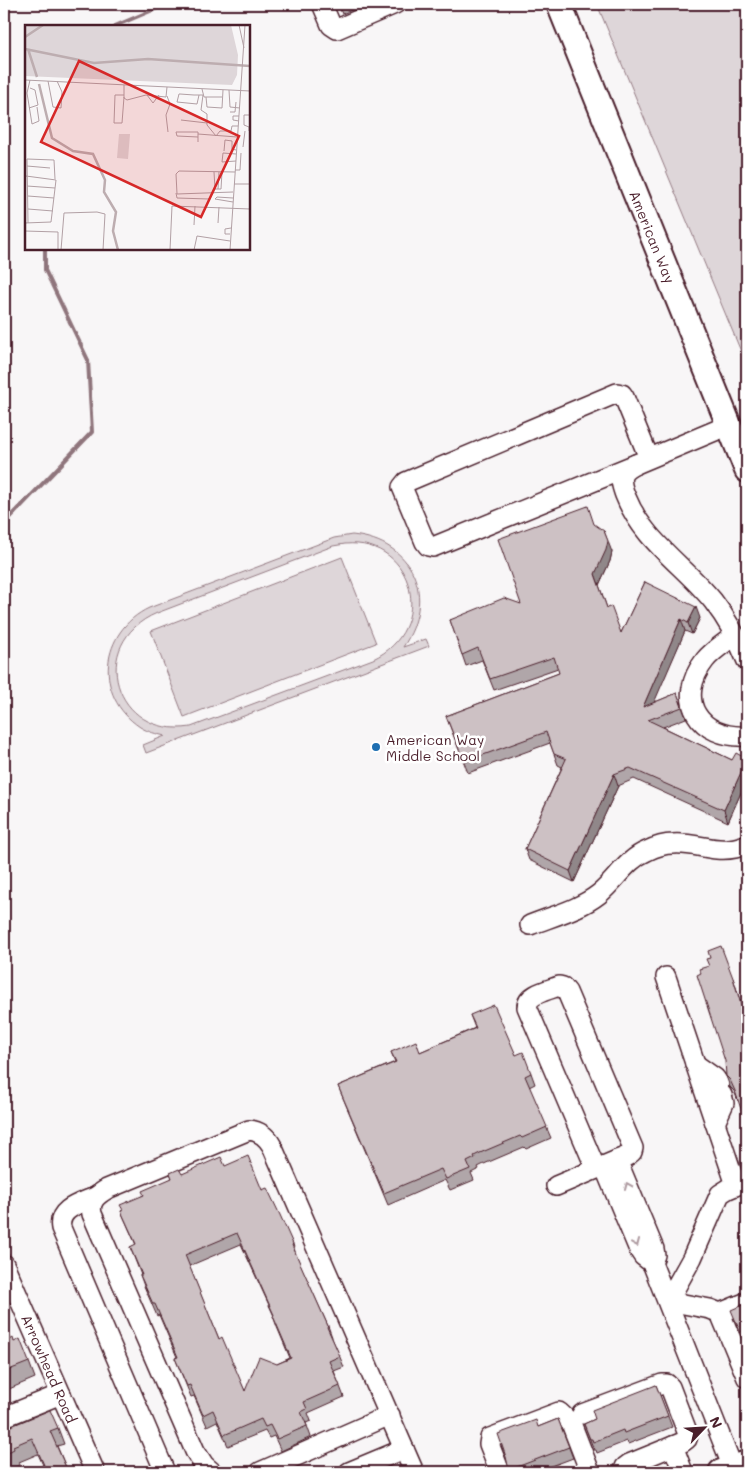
<svg xmlns="http://www.w3.org/2000/svg" width="751" height="1476" viewBox="0 0 751 1476" font-family="Mali,sans-serif">
<style>
.green{fill:#ded6d9;stroke:#947a82;fill-rule:evenodd}
.lines{fill:none;stroke-linecap:round;stroke-linejoin:round}
.stream{stroke:#8f747b;stroke-width:4}
.minor-casing{stroke:#4a1f2b;stroke-width:22}
.major-casing{stroke:#4a1f2b;stroke-width:28}
.minor{stroke:#fff;stroke-width:19}
.major{stroke:#fff;stroke-width:24}
.wall{fill:#b0a6a9;stroke:#4a1f2b;fill-rule:evenodd}
.shaded-wall{fill:#908789;stroke:#4a1f2b}
.building{fill:#cdc1c4;stroke:#4a1f2b;fill-rule:evenodd}
.oneway{stroke:#ae9aa0}
.poi-dot{fill:#1f6fb2;stroke:#fff;stroke-width:2}
.labels{text-anchor:middle;dominant-baseline:central;stroke-width:5;stroke-linejoin:round;paint-order:stroke}
.street-label{font-size:14px;fill:#4a1f2b;stroke:#fff}
.poi-label{font-size:14px;fill:#4a1f2b;stroke:#fff;text-anchor:start}
.inset-river{fill:none;stroke:#bdadb0;stroke-width:2.5}
.inset-road{fill:none;stroke:#b2a0a5;stroke-width:1}
.view{fill:#d62828;fill-opacity:0.15;stroke:#d62828;stroke-width:2.5}
.inset-edge{fill:none;stroke:#4a1f2b;stroke-width:2.5}
</style>
<rect width="100%" height="100%" fill="#f8f6f7"/>
<filter id="ink" filterUnits="userSpaceOnUse"><feTurbulence type="fractalNoise" baseFrequency=".02" numOctaves="2"/><feDisplacementMap in="SourceGraphic" scale="10" xChannelSelector="R" yChannelSelector="G"/><feConvolveMatrix kernelMatrix="1 2 1 2 8 2 1 2 1" color-interpolation-filters="sRGB"/></filter>
<g filter="url(#ink)">
<g class="green">
<path d="M597 4H747V366Z"/>
<path d="M352 535C414 541 437 597 403 647L426 639 429 646 146 753 143 745 165 736C157 734 148 732 140 727 93 696 100 631 149 608L334 538ZM345 544C416 538 436 630 373 659L191 727C114 739 86 643 157 613L333 546Z"/>
<path d="M342 557 376 643 184 717 151 631Z"/>
</g>
<g class="lines">
<g class="stream">
<path d="M115 26 167 4"/>
<path d="M4 524 92 432 88 360 45 270V249"/>
</g>
<defs>
<g id="minor">
<path d="M322 4 331 25 337 29 395 4"/>
<path d="M729 425 636 464C630 467 624 470 622 476 620 483 623 489 625 495 643 541 683 564 713 601 727 619 738 639 747 661"/>
<path d="M636 464 433 547 428 546 425 542 402 487 406 482 617 393 622 394 624 397 649 458"/>
<path d="M735 635C725 643 713 650 705 660 674 700 699 739 747 736"/>
<path d="M530 925C553 916 580 909 599 894 616 880 627 859 647 851 655 847 664 844 673 844 700 842 719 857 747 844"/>
<path d="M666 977 736 1185"/>
<path d="M695 1064 715 1078 719 1084"/>
<path d="M715 1123 724 1103 722 1095"/>
<path d="M617 1160 654 1249 655 1255 652 1263"/>
<path d="M604 1166 639 1250 643 1256 652 1263 733 1468"/>
<path d="M556 1186 627 1156 632 1152 633 1148 567 992 563 987 559 986C549 990 527 994 527 1007L596 1169"/>
<path d="M97 1196C82 1203 57 1208 61 1228L165 1472"/>
<path id="s1" d="M4 1264 95 1472"/>
<path d="M668 1301 692 1258 720 1194 728 1189 747 1181"/>
<path d="M668 1301 710 1309 720 1313 747 1378"/>
<path d="M720 1313 747 1302"/>
<path d="M582 1414 662 1384H667L670 1387 688 1434 687 1439 683 1442 629 1464 625 1467 624 1472"/>
<path d="M4 1417 61 1394"/>
<path d="M673 1446 683 1472"/>
<path d="M212 1472 204 1465 195 1451 92 1214C89 1201 97 1195 107 1189L249 1130C260 1131 267 1137 272 1146L414 1472"/>
<path d="M260 1472 390 1415"/>
<path d="M349 1472 404 1449"/>
<path d="M500 1472 489 1444 490 1438 559 1412 571 1423 590 1472"/>
</g>
<g id="major">
<path id="s2" d="M559 4 747 470"/>
<path d="M721 1472 747 1463"/>
</g>
</defs>
<use href="#minor" class="minor-casing"/>
<use href="#major" class="major-casing"/>
<use href="#minor" class="minor"/>
<use href="#major" class="major"/>
</g>
<g class="wall">
<path d="M338 4H367L342 14Z"/>
<path d="M594 524 612 552 610 561 599 585 607 608 621 633 645 582 700 618 692 634 685 631 653 703 677 693 686 718 663 727 732 760 747 758V779L728 822 634 779 618 786 574 882 529 860 525 849 562 767 558 765 550 743 468 773 446 716 559 673 558 668 494 690 482 660 466 666 450 620 521 604Z"/>
<path d="M737 990 738 1101 734 1091 730 1087 726 1076Z"/>
<path d="M470 1015 516 1055 531 1073 535 1084 529 1087 551 1138 526 1149 524 1147 484 1164 478 1167 479 1169 471 1173 474 1180 450 1190 445 1180 388 1205 338 1086 395 1062 391 1052H420L475 1028Z"/>
<path d="M225 1166 262 1190 293 1244 296 1255 328 1326 332 1337V1338L344 1367 334 1371 344 1397 308 1413 311 1421 306 1423 311 1437 281 1451 274 1436 269 1438 265 1431 228 1446 217 1421 207 1426 194 1396 191 1397 175 1358 177 1357 159 1315 157 1316 144 1286 140 1275H141L130 1247 136 1245 121 1211 143 1195 172 1178 170 1173 182 1174ZM241 1244 274 1316H273L277 1327 290 1358 277 1364 245 1391 219 1339 189 1266Z"/>
<path d="M4 1325 10 1340 14 1342 29 1362 35 1378 9 1389 7 1385 4 1387Z"/>
<path d="M656 1385 672 1427 628 1444 627 1441 597 1453 596 1450H594L584 1424 595 1419Z"/>
<path d="M558 1419 573 1458 536 1472H509V1470L538 1427Z"/>
<path d="M58 1428 64 1444 57 1446 68 1472 43 1465 38 1454 19 1462 20 1465 4 1472V1429Z"/>
</g>
<g class="shaded-wall">
<path d="M604 531 612 552 610 561 599 585 595 574Z"/>
<path d="M696 607 700 618 692 634 688 623Z"/>
<path d="M681 619 685 631 647 719 643 707Z"/>
<path d="M747 759V779L728 822 724 810Z"/>
<path d="M614 774 618 786 574 882 570 871Z"/>
<path d="M733 978 747 1022V1024Z"/>
</g>
<g class="building">
<path d="M588 506 594 524 604 531 608 541 606 550 595 574 607 608 611 606 621 633 645 582 696 607 688 623 681 619 643 707 677 693 682 707 648 720 732 760 736 753 747 759 724 810 630 768 614 774 570 871 525 849 566 759 554 754 546 732 464 762 446 716 559 673 554 657 490 679 478 648 462 655 450 620 504 598 521 604 498 539Z"/>
<path d="M721 946 733 978 747 1024V1127L735 1091 730 1080 726 1076 725 1061 697 975 701 973 699 969 709 966 706 959 710 958 708 951Z"/>
<path d="M494 1005 516 1055 523 1052 531 1073 525 1076 547 1127 522 1138 520 1136 480 1153 474 1156 475 1158 467 1162 470 1169 446 1179 441 1169 384 1193 338 1086 396 1062 391 1052 416 1041 420 1052 476 1028 470 1015Z"/>
<path d="M248 1156 262 1190 267 1188 280 1215 293 1244 292 1245 328 1326 327 1327 340 1356 329 1361 340 1386 304 1402 307 1409 301 1412 307 1426 277 1439 270 1425 265 1427 261 1419 224 1435 213 1410 203 1415 190 1385 187 1386 175 1358 178 1357 155 1304H153L140 1275H142L130 1247 136 1244 121 1211 123 1210 120 1205 144 1195 142 1191 172 1178 170 1173 179 1169 182 1174 221 1157 225 1166ZM237 1233 274 1315 273 1316 291 1358 277 1364 259 1357 245 1391 222 1337 219 1339 185 1255Z"/>
<path d="M747 1303V1348L731 1310Z"/>
<path d="M4 1325 10 1340 13 1338 14 1342 20 1339 29 1362 4 1372Z"/>
<path d="M656 1385 668 1416 624 1433 623 1430 593 1442 592 1439H590L584 1424 595 1419 592 1410Z"/>
<path d="M50 1410 58 1428 50 1431 68 1472H43L41 1466 44 1465 32 1438 13 1446 14 1449 4 1454V1429Z"/>
<path d="M558 1419 569 1447 509 1470 506 1457 498 1434 536 1420 538 1427Z"/>
</g>
<defs><path id="oneway-chevron" d="M-2-3.5L2.5 0L-2 3.5" fill="none" stroke-width="1.6" stroke-linecap="round" stroke-linejoin="round" transform="scale(1.25)"/></defs>
<g class="oneway">
<use href="#oneway-chevron" transform="translate(628 1186) rotate(-113)"/>
<use href="#oneway-chevron" transform="translate(636 1243) rotate(67)"/>
</g>
</g>
<circle class="poi-dot" cx="376" cy="747" r="5"/>
<g class="labels">
<g class="street-label">
<text stroke="none"><textPath href="#s2" startOffset="251">American Way</textPath></text>
<text stroke="none"><textPath href="#s1" startOffset="114">Arrowhead Road</textPath></text>
</g>
<g class="poi-label">
<text x="386" y="739">American Way<tspan x="386" dy="16">Middle School</tspan></text>
</g>
</g>
<g transform="translate(25 25)">
<rect width="225" height="225" fill="#f8f6f7"/>
<path d="M0 0H206L213 30 212 50 207 60 0 51ZM94 109H105L103 134 92 133Z" fill="#ded6d9"/>
<path class="inset-river" d="M0 12 18 0M0 24 69 38 123 34 225 41M3 24 12 52M14 59 27 113 48 126 68 129 80 155 79 167 91 187 88 206 93 225"/>
<path class="inset-road" d="M214 0 219 23M0 55 225 66M5 55 2 68 7 99 14 96 12 82M23 56 28 82 36 83 37 67 32 56M99 60V73L102 75 121 70 141 72 142 62M177 64 179 72H197M204 65 205 82 215 83M122 70 128 78 134 70M174 70 172 79 152 77 154 69H155L169 70H178L176 85 182 89V100L191 111M142 71 145 79 141 90 143 107M99 72 97 98H89L90 70H99M181 72 182 82 197 83 198 65M4 83 13 80 10 65 5 63M205 87H210L211 77M156 95 182 98M214 96 208 95V91H214M224 106V102L219 100V90H225M173 109 212 112M191 111 195 106H206L207 101H213M173 117V107H151L152 111 173 112M218 122 220 106M199 126 200 115 207 116V124L211 125M2 134 3 198M2 134 29 135 30 154M211 136 197 137 198 128 211 129M2 141 25 143M210 145H215L216 128M189 147 190 164H196L197 147M209 159H225M2 161 30 163M193 164 194 147M208 167 152 169 151 149 154 146 210 147M151 168 152 173 184 174 188 168M3 171 29 173M208 177 190 174 192 172 208 173M3 184 28 186M0 198 26 197 31 155 1 151M193 198 194 182M169 200 170 181M0 206 33 207V225M205 209H200V204L206 203M36 225 39 188 72 187 80 189 78 225M145 225 147 181 225 184M169 225 172 211 205 216M205 225 220 0"/>
<path class="view" d="M54 36 214 111 176 192 16 117Z"/>
<rect width="225" height="225" class="inset-edge"/>
</g>
<rect width="751" height="1476" fill="none" stroke="#fff" stroke-width="20"/>
<rect x="10" y="10" width="731" height="1456" fill="none" stroke="#4a1f2b" stroke-width="2" filter="url(#ink)"/>
<g transform="translate(704 1428) rotate(65)" stroke="#ffffff" stroke-width="4" paint-order="stroke">
<path d="M0-4L9 19L0 12L-9 19Z" fill="#4a1f2b"/>
<text y="-8" font-size="14" font-weight="bold" text-anchor="middle" fill="#4a1f2b">N</text>
</g>
</svg>
